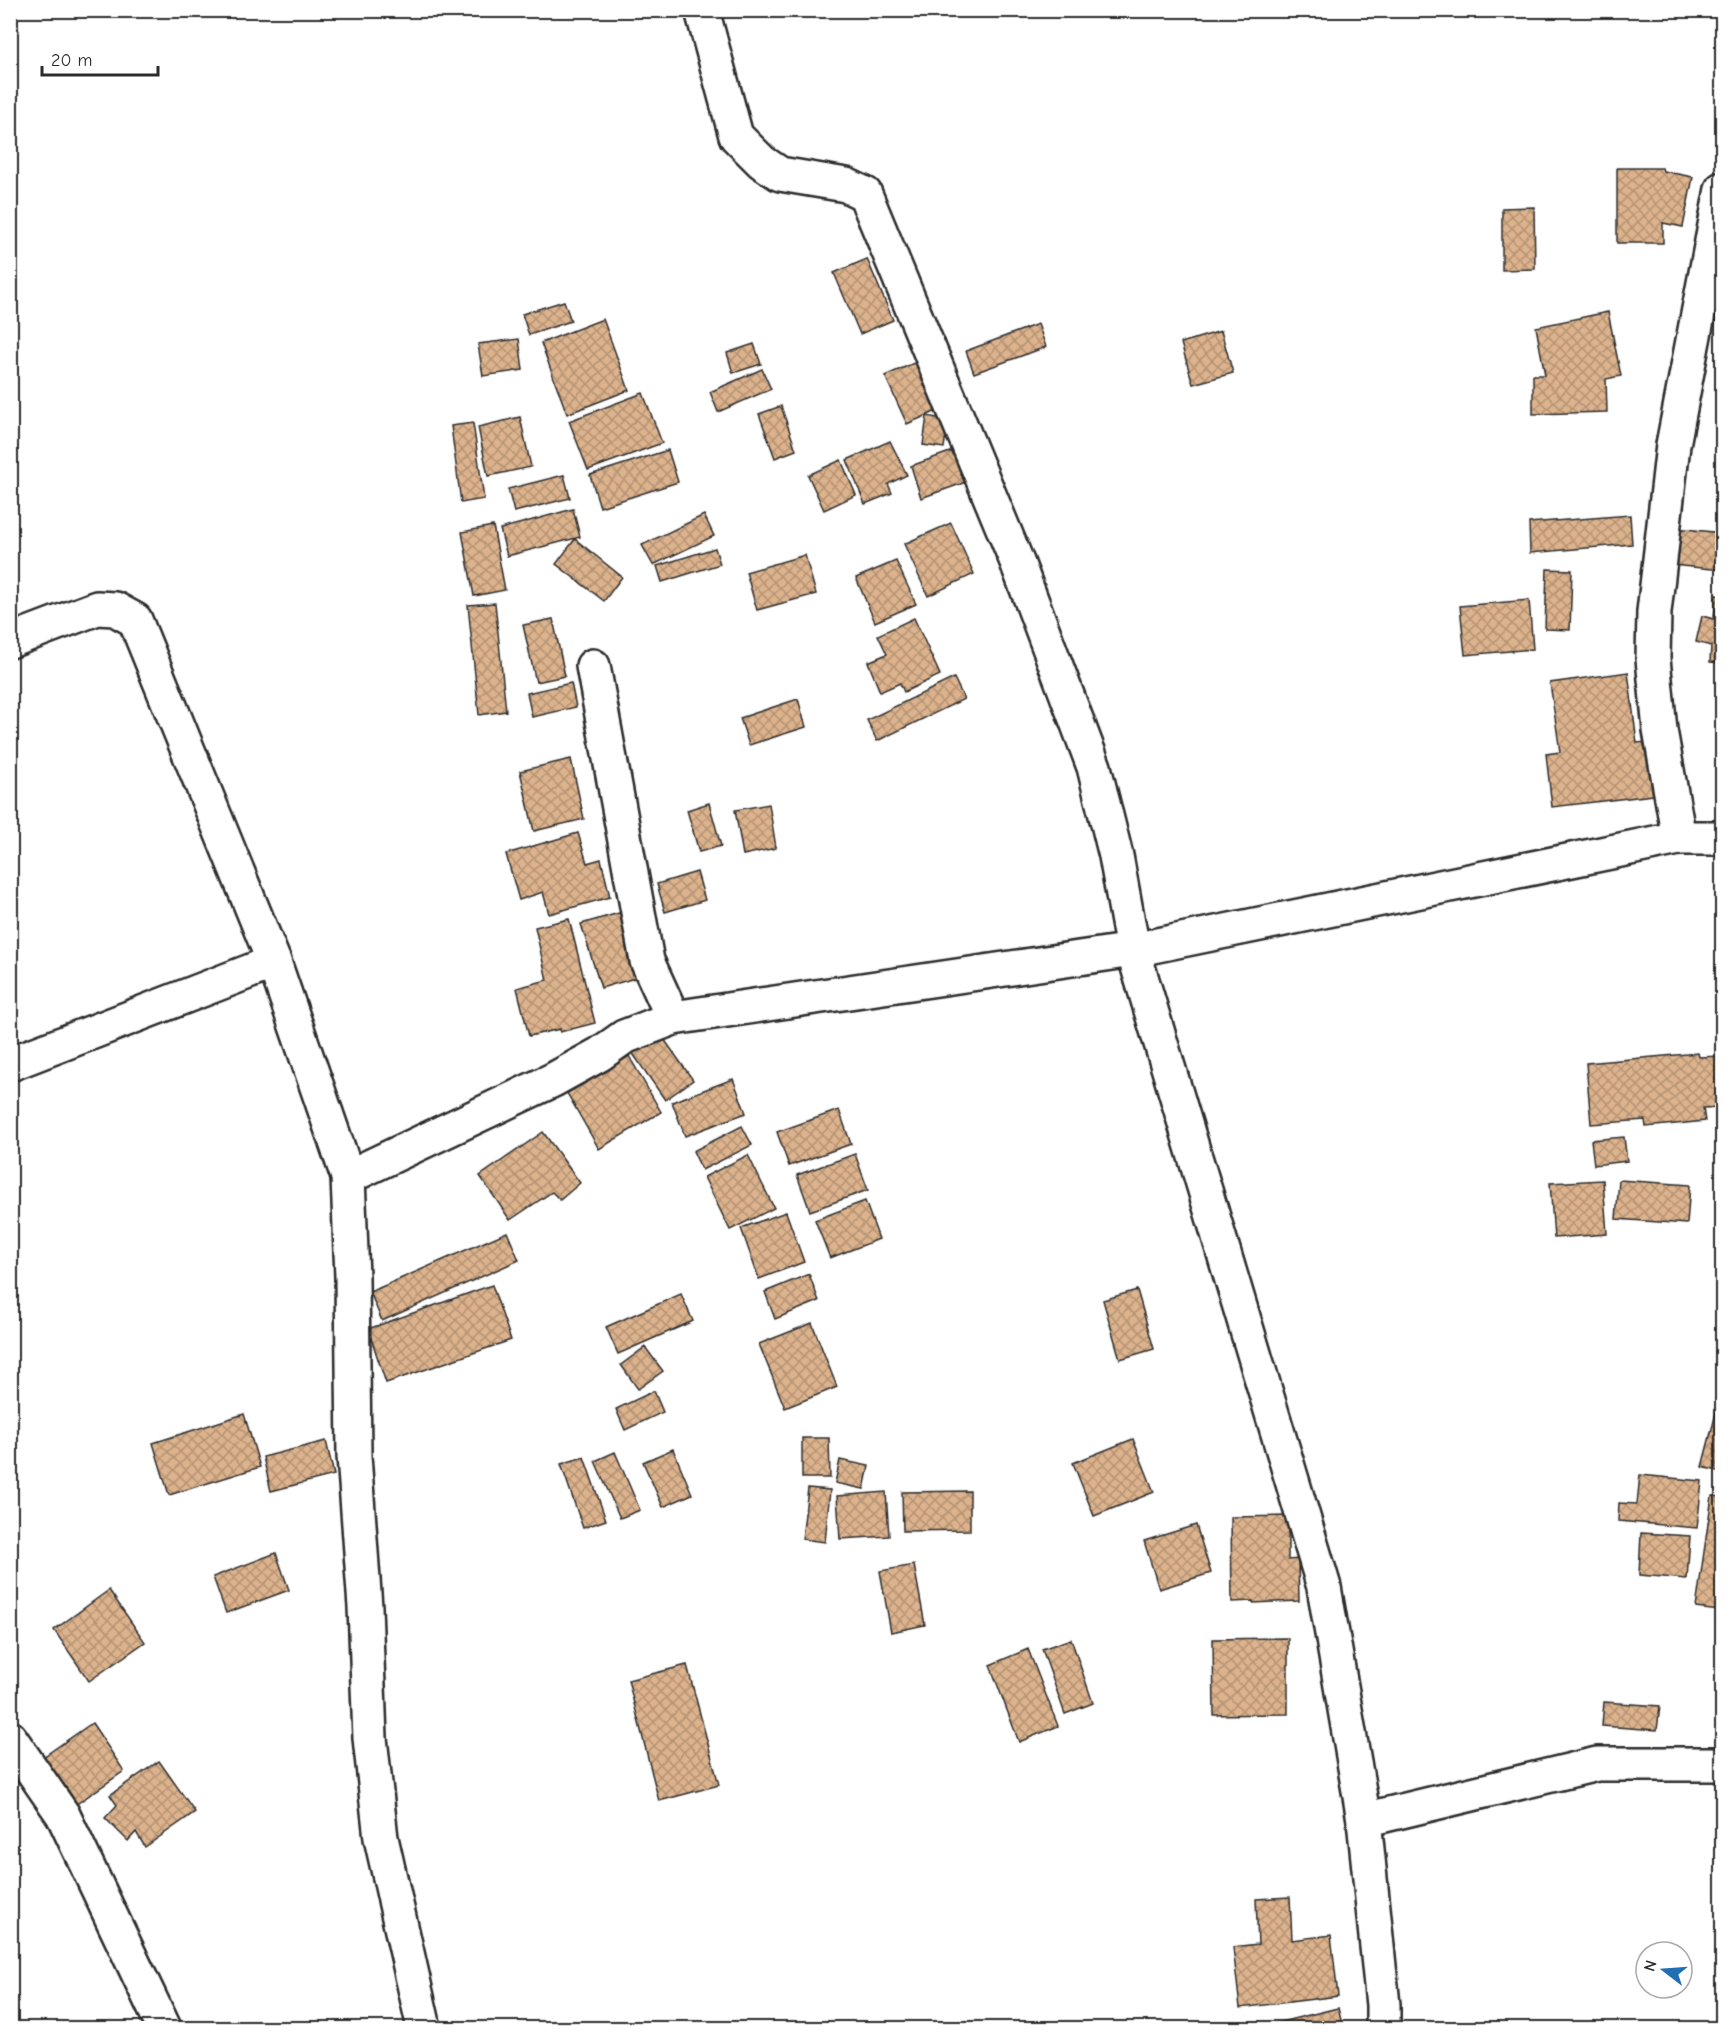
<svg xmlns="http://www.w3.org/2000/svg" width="1733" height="2039" viewBox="0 0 1733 2039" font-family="'Comic Neue',sans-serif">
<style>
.building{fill:url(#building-cross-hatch);stroke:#2b2b2b;stroke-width:1.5}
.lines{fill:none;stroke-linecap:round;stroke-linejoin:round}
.street-casing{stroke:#2b2b2b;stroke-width:38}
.street{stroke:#fff;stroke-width:33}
</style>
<defs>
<pattern id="building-cross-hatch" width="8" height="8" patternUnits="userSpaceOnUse" patternTransform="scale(1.5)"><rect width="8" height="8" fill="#dcb38d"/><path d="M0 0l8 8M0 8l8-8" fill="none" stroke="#b39273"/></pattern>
</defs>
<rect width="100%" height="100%" fill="#fff"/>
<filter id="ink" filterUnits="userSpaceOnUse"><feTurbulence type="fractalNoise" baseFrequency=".0167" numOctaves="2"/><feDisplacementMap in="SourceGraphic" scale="12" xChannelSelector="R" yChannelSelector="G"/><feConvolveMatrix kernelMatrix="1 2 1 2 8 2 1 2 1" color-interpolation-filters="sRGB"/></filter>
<g filter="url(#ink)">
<g class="building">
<path d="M1617 168H1662L1663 171 1693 177 1683 227 1663 223V243H1617Z"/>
<path d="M1534 207 1535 269 1502 270V208Z"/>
<path d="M867 259 893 320 860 334 834 273Z"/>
<path d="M1713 285 1722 286V318L1710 317Z"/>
<path d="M564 301 571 321 529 335 522 314Z"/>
<path d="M1608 312 1621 376 1606 379 1607 412 1533 414V375H1545L1536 327Z"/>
<path d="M603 319 629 390 567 414 541 343Z"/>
<path d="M1038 324 1046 347 974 373 966 351Z"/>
<path d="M1221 331 1233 373 1193 384 1181 343Z"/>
<path d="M519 339 523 370 483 376 478 344Z"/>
<path d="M754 344 761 364 733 373 727 353Z"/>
<path d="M923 359 944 408 907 424 885 376Z"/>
<path d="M762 369 771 389 718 412 710 392Z"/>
<path d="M643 393 662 443 588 470 569 421Z"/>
<path d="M781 406 796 450 775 458 759 414Z"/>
<path d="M927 416 948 420 944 448 923 445Z"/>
<path d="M520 417 531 467 488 476 478 427Z"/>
<path d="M473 423 484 499 461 503 451 426Z"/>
<path d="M890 441 907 475 888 484 892 493 865 504 847 460Z"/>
<path d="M958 449 969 481 921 498 911 466Z"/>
<path d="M668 450 678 482 600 507 590 475Z"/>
<path d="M841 460 856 495 824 510 808 475Z"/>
<path d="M564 475 570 498 514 512 508 489Z"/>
<path d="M573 509 580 537 507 556 500 529Z"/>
<path d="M704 515 714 536 653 565 642 545Z"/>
<path d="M1630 515 1632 544 1530 553 1529 523Z"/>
<path d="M951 523 974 574 928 596 904 544Z"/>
<path d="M493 526 505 590 474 596 462 532Z"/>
<path d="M1676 528 1722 533V570L1672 565Z"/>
<path d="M575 539 622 577 604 601 556 564Z"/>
<path d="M715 548 720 564 662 582 657 566Z"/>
<path d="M805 555 816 594 757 610 746 572Z"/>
<path d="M896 561 916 604 875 622 856 578Z"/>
<path d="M1547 569 1572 570 1570 630 1545 629Z"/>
<path d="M1716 595 1722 596V663L1710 662 1711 646 1696 642 1702 616 1714 619Z"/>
<path d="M1529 600 1533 649 1465 655 1460 606Z"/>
<path d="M495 603 506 711 479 715 468 605Z"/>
<path d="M914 618 940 675 904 692 900 683 880 692 868 662 887 654 878 635Z"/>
<path d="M553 619 565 676 536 682 523 625Z"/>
<path d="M1628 672 1637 743 1647 742 1653 795 1552 807 1546 754 1560 752 1550 683Z"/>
<path d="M954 678 964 699 877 741 867 720Z"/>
<path d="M571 683 576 707 532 717 527 693Z"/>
<path d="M798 699 806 727 749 745 740 718Z"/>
<rect x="1717" y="733" width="5" height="26"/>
<path d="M571 759 584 819 534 831 520 771Z"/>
<path d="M709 803 721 846 699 852 687 810Z"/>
<path d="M769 804 776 848 743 855 735 810Z"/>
<path d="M578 833 587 863 601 859 610 897 549 914 543 892 519 900 506 854Z"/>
<path d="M697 872 705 900 665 912 657 884Z"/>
<path d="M626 911 645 975 601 988 581 924Z"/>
<path d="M569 919 595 1023 560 1032V1029L529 1036 517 988 547 980 535 927Z"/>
<path d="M659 1032 693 1080 665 1100 631 1051Z"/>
<path d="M1698 1053 1699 1057 1722 1056V1107L1703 1108 1705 1121 1646 1127 1645 1120 1591 1124 1586 1063Z"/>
<path d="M629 1056 661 1112 599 1149 567 1093Z"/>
<path d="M733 1079 746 1113 685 1136 672 1102Z"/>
<path d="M839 1110 851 1144 789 1166 777 1132Z"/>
<path d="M742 1126 752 1145 702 1170 693 1151Z"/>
<path d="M543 1132 580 1183 560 1200 552 1192 510 1220 480 1176Z"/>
<path d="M1624 1137 1627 1161 1594 1165 1591 1140Z"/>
<path d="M855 1154 868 1190 810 1211 797 1175Z"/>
<path d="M748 1155 774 1208 730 1230 704 1177Z"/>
<path d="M1603 1180 1607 1234 1554 1238 1550 1183Z"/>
<path d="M1619 1180 1690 1185 1687 1224 1616 1219Z"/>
<path d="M865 1201 879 1239 830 1258 815 1220Z"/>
<path d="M786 1212 804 1262 759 1279 741 1228Z"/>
<path d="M507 1232 519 1260 382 1321 370 1292Z"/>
<path d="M809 1274 819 1301 775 1319 765 1292Z"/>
<path d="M492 1285 511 1340 386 1383 368 1329Z"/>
<path d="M1137 1290 1154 1349 1120 1359 1103 1300Z"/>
<path d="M681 1294 693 1321 618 1354 606 1327Z"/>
<path d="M812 1323 837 1387 785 1408 759 1344Z"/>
<path d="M645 1347 663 1371 638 1389 621 1365Z"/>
<path d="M1722 1390V1472L1702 1467Z"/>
<path d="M654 1391 663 1412 625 1430 616 1409Z"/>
<path d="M244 1414 260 1467 169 1495 153 1443Z"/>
<path d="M802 1438H829L830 1478H802Z"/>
<path d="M1133 1439 1154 1492 1094 1516 1073 1463Z"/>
<path d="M326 1441 334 1475 271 1491 263 1457Z"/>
<path d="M673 1449 692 1494 663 1507 643 1462Z"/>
<path d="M615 1452 640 1510 620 1518 595 1461Z"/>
<path d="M584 1457 606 1520 583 1528 561 1464Z"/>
<path d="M840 1460 869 1466 864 1489 835 1483Z"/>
<path d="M1640 1475 1702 1481 1697 1528 1618 1521 1619 1503 1637 1504Z"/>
<path d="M808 1488 830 1490 825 1542 802 1539Z"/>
<path d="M970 1491V1530L903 1531 902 1492Z"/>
<path d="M886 1492 889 1536 840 1539 837 1496Z"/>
<path d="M1712 1496 1722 1497V1589L1719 1611 1696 1608Z"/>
<path d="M1288 1516V1560L1298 1559 1299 1601 1253 1603V1601L1232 1602 1231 1517Z"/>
<path d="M1196 1525 1211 1573 1159 1589 1144 1541Z"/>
<path d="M1641 1533 1690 1536 1687 1579 1639 1575Z"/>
<path d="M276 1553 289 1590 226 1613 213 1577Z"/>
<path d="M914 1565 925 1625 891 1632 880 1571Z"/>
<path d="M109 1590 145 1642 89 1681 54 1630Z"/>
<path d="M1288 1638V1714L1214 1715 1213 1639Z"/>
<path d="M1071 1639 1093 1703 1065 1714 1042 1649Z"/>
<path d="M1028 1649 1058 1726 1019 1742 990 1665Z"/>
<path d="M687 1665 719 1785 659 1801 628 1680Z"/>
<path d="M1604 1702 1660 1706 1657 1730 1602 1726Z"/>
<path d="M92 1723 124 1771 68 1810 36 1762Z"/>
<path d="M159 1761 195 1812 145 1847 136 1832 128 1841 105 1818 117 1805 110 1795Z"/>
<path d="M1290 1897 1292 1940 1331 1935 1338 1996 1240 2008 1233 1947 1258 1944 1256 1899Z"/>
<path d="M1338 2008 1343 2028H1256Z"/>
</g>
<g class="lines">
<defs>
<g id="street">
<path d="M702 10 736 136 762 162 780 174 846 185 865 194 1017 562 1094 767 1116 856 1133 950 1324 1587 1364 1820 1383 2005V2028"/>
<path d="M10 641 97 608 115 609 135 620 274 962 348 1177 352 1277 354 1456 365 1607 370 1738 381 1838 424 2028"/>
<path d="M593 666 647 961 673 1018"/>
<path d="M1679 838 1660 730 1653 659 1654 612 1673 445 1722 189"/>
<path d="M10 1064 274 962"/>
<path d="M348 1177 553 1080 600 1054 624 1037 673 1018 1133 950 1679 838H1722"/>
<path d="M10 1738 63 1815 164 2028"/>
<path d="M1364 1820 1597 1764H1722"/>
</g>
</defs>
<use href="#street" class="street-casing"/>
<use href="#street" class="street"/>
</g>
</g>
<rect width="1733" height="2039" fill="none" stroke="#fff" stroke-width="36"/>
<rect x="18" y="18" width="1697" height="2003" fill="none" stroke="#2b2b2b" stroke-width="2" filter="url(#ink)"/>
<g transform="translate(1664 1970) rotate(287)"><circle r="28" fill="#ffffff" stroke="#aaaaaa" stroke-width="1.5"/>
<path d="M0-4.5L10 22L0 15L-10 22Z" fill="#1f6fb2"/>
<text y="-9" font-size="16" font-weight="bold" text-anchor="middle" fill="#2b2b2b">N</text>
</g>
<path d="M42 66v9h116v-9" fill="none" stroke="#2b2b2b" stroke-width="3"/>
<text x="51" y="66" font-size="18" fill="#2b2b2b" stroke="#ffffff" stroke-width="4.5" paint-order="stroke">20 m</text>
</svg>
